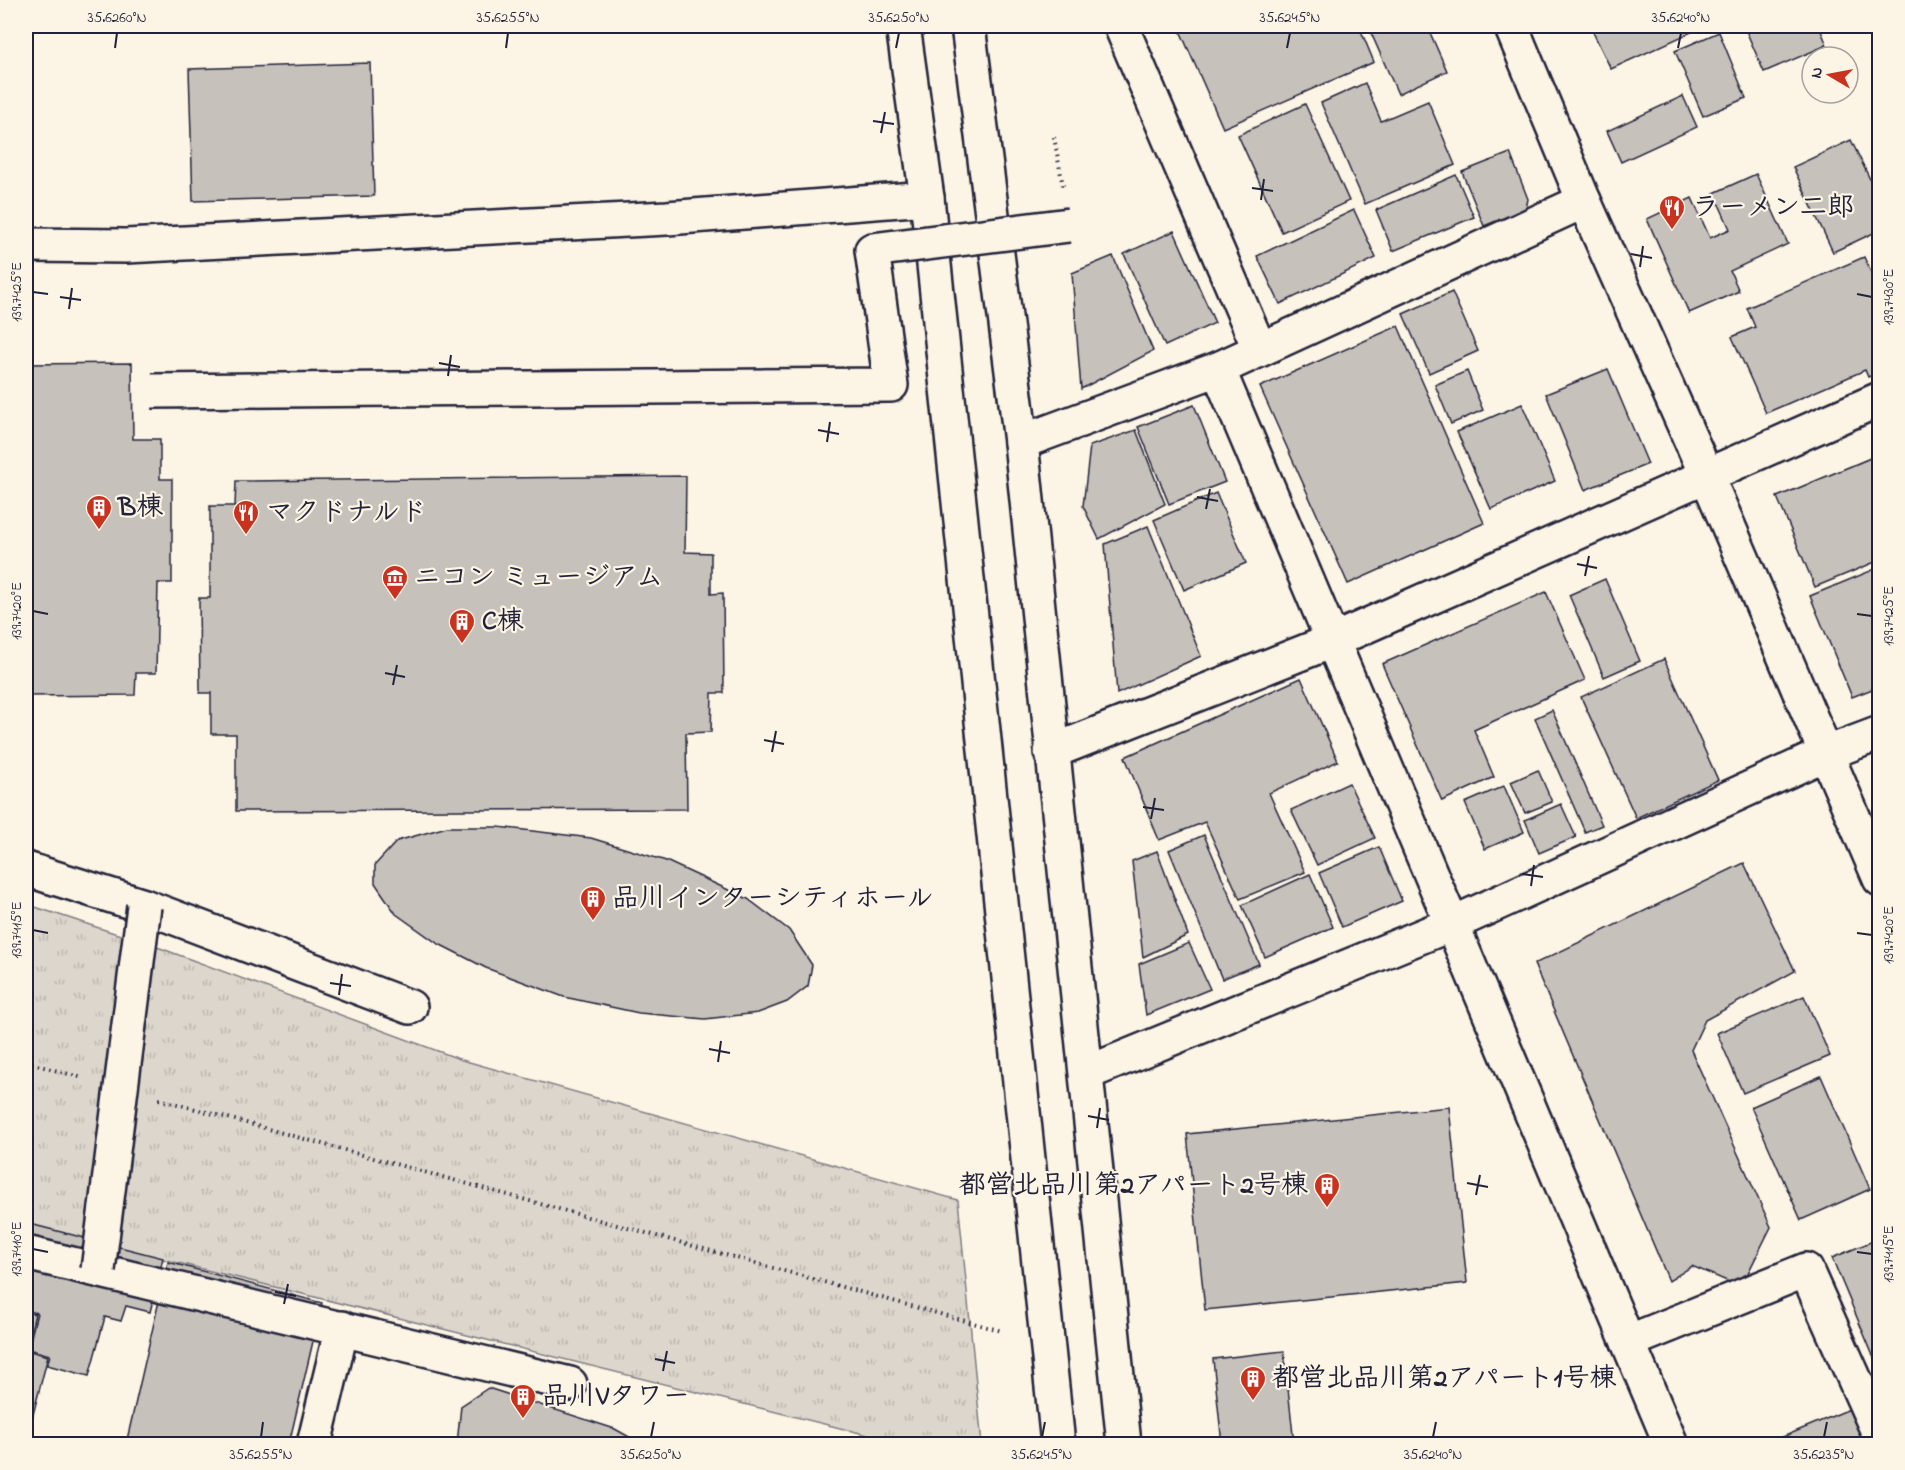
<svg xmlns="http://www.w3.org/2000/svg" width="1905" height="1470" viewBox="0 0 1905 1470" font-family="'Indie Flower','Klee One',sans-serif">
<style>
.park{fill:url(#park-tufts);stroke:#7f7c84;stroke-width:1.5}
.building{fill:#c6c1bb;stroke:#22223b;stroke-width:1.5}
.lines{fill:none;stroke-linecap:round;stroke-linejoin:round}
.minor-casing{stroke:#22223b;stroke-width:38}
.path{stroke:#22223b;stroke-width:4;stroke-dasharray:1.5 4.5;stroke-linecap:butt}
.minor{stroke:#fcf5e5;stroke-width:33}
.minor-bridge-casing{stroke:#22223b;stroke-width:38;stroke-linecap:butt}
.minor-bridge{stroke:#fcf5e5;stroke-width:33}
.ticks{fill:none;stroke:#22223b;stroke-width:2}
.labels{text-anchor:middle;dominant-baseline:central;stroke-width:4.5;stroke-linejoin:round;paint-order:stroke}
.poi-label{font-size:27px;font-weight:bold;fill:#22223b;stroke:#fcf5e5;text-anchor:start}
.neatline{fill:none;stroke:#22223b;stroke-width:2}
.ticks-label{font-size:15px;text-anchor:middle;fill:#22223b}
</style>
<defs>
<pattern id="park-tufts" width="24" height="20" patternUnits="userSpaceOnUse" patternTransform="scale(1.5)"><rect width="24" height="20" fill="#dcd6cc"/><path d="M3 7l-1-3M5 7V3M7 7l1-3M15 17l-1-3M17 17v-4M19 17l1-3" fill="none" stroke="#bcb7b0"/></pattern>
</defs>
<rect width="100%" height="100%" fill="#fcf5e5"/>
<filter id="ink" filterUnits="userSpaceOnUse"><feTurbulence type="fractalNoise" baseFrequency=".0167" numOctaves="2"/><feDisplacementMap in="SourceGraphic" scale="12" xChannelSelector="R" yChannelSelector="G"/><feConvolveMatrix kernelMatrix="1 2 1 2 8 2 1 2 1" color-interpolation-filters="sRGB"/></filter>
<g filter="url(#ink)">
<path class="park" d="M26 904 160 948 462 1060 958 1200 982 1444H904L26 1225Z"/>
<g class="building">
<path d="M1178 26H1359L1374 62 1223 128Z"/>
<path d="M1368 26H1427L1447 71 1398 94Z"/>
<path d="M1590 26H1694L1696 30 1611 69Z"/>
<path d="M1744 26H1819L1827 45 1764 72Z"/>
<path d="M1719 32 1746 98 1703 116 1675 51Z"/>
<path d="M370 63 374 196 193 201 189 69Z"/>
<path d="M1365 83 1381 121 1428 101 1455 165 1365 204 1321 103Z"/>
<path d="M1683 96 1697 127 1621 162 1607 131Z"/>
<path d="M1305 104 1349 201 1282 232 1238 135Z"/>
<path d="M1851 140 1880 200V230L1833 252 1793 167Z"/>
<path d="M1510 153 1528 199 1526 209 1484 226 1462 172Z"/>
<path d="M1756 174 1788 244 1730 271 1739 291 1689 313 1647 219 1692 198 1710 238 1730 229 1714 193Z"/>
<path d="M1456 175 1474 217 1393 251 1376 210Z"/>
<path d="M1354 210 1376 258 1280 304 1257 256Z"/>
<path d="M1174 231 1215 323 1165 346 1124 254Z"/>
<path d="M1113 256 1153 351 1081 389 1072 273Z"/>
<path d="M1864 257 1880 292V372L1868 377 1865 370 1766 413 1732 337 1755 327 1747 308Z"/>
<path d="M1452 292 1478 351 1429 373 1403 314Z"/>
<path d="M1398 326 1484 523 1348 584 1260 387Z"/>
<path d="M132 363 133 439H160V479H172V583H158L156 673H136L135 695 26 696V364Z"/>
<path d="M1608 369 1648 464 1585 490 1546 394Z"/>
<path d="M1467 371 1483 410 1451 424 1435 385Z"/>
<path d="M1522 404 1555 481 1491 509 1457 432Z"/>
<path d="M1194 405 1225 482 1169 504 1138 427Z"/>
<path d="M1136 430 1165 504 1099 539 1083 506 1090 446Z"/>
<path d="M1880 454V560L1815 587 1777 497Z"/>
<path d="M686 476 685 552 711 553V594L723 593 724 693H712L711 732 686 733 687 809 236 811V734H211V693H200L199 598H210V506H235L236 481Z"/>
<path d="M1216 493 1246 563 1184 590 1154 520Z"/>
<path d="M1148 526 1201 656 1117 694 1105 544Z"/>
<path d="M1880 567V686L1852 697 1810 596Z"/>
<path d="M1605 579 1640 661 1604 677 1569 595Z"/>
<path d="M1546 592 1585 680 1474 730 1494 777 1442 801 1382 664Z"/>
<path d="M1664 659 1718 780 1636 818 1581 697Z"/>
<path d="M1301 678 1338 761 1269 793 1305 872 1240 899 1205 822 1159 840 1125 757Z"/>
<path d="M1552 710 1602 825 1585 832 1535 718Z"/>
<path d="M1538 770 1552 802 1525 813 1511 782Z"/>
<path d="M1349 783 1375 838 1317 865 1291 810Z"/>
<path d="M1504 786 1524 832 1485 849 1465 803Z"/>
<path d="M1561 804 1576 837 1539 853 1525 820Z"/>
<path d="M447 827H498L591 838 666 861 748 899 789 930 812 965 808 986 787 1002 758 1013 705 1019 639 1013 564 997 486 968 437 943 396 914 375 883V865L397 841Z"/>
<path d="M1204 835 1259 964 1222 979 1169 850Z"/>
<path d="M1379 847 1402 901 1342 927 1319 873Z"/>
<path d="M1157 851 1188 935 1143 957 1132 861Z"/>
<path d="M1744 863 1795 971 1705 1020 1691 1050 1771 1227 1741 1287 1692 1266 1669 1281 1534 964Z"/>
<path d="M1310 874 1333 927 1265 957 1242 905Z"/>
<path d="M1189 943 1210 989 1146 1015 1139 964Z"/>
<path d="M1804 996 1830 1056 1743 1093 1717 1033Z"/>
<path d="M1821 1076 1870 1189 1801 1220 1751 1107Z"/>
<path d="M1449 1107 1467 1283 1205 1310 1187 1134Z"/>
<path d="M26 1223 163 1258 150 1312 126 1306 121 1321 105 1317 89 1376 47 1365 50 1355 28 1349 37 1313 26 1310Z"/>
<path d="M1880 1238V1355L1874 1358 1832 1258Z"/>
<path d="M168 1262 322 1303 289 1444H126Z"/>
<path d="M26 1312 35 1314 26 1350 48 1356 26 1442Z"/>
<path d="M1284 1351 1294 1444H1222L1213 1359Z"/>
<path d="M488 1388 615 1429 642 1444H457L461 1406Z"/>
<path d="M1852 1408 1867 1444H1766Z"/>
</g>
<g class="lines">
<defs>
<g id="minor">
<path d="M903 26 927 198 1058 1444"/>
<path d="M968 26 1021 442 1124 1444"/>
<path d="M1121 26 1259 348"/>
<path d="M1511 26 1584 201 1706 474 1880 879"/>
<path d="M26 245 126 246 667 218 927 198"/>
<path d="M1218 369 1671 1444"/>
<path d="M1021 442 1218 369 1584 201"/>
<path d="M1051 752 1332 641 1880 399"/>
<path d="M26 869 144 906 410 1007"/>
<path d="M1087 1073 1454 923 1827 753 1880 733"/>
<path d="M26 1253 570 1384"/>
<path d="M1628 1342 1806 1270 1880 1436"/>
<path d="M314 1444 342 1328"/>
</g>
</defs>
<use href="#minor" class="minor-casing"/>
<g class="path">
<path d="M1054 137 1063 186"/>
<path d="M26 1062 83 1078"/>
<path d="M159 1099 1002 1331"/>
</g>
<use href="#minor" class="minor"/>
<defs>
<g id="minor-bridge">
<path d="M152 391 891 385 872 250 1069 225"/>
<path d="M98 1270 144 906"/>
</g>
</defs>
<use href="#minor-bridge" class="minor-bridge-casing"/>
<use href="#minor-bridge" class="minor-bridge"/>
</g>
</g>
<path class="ticks" d="M115 48 117 33M506 48 508 33M896 48 899 33M1287 48 1290 33M1678 48 1681 33M873 121 894 124M881 133 885 112M1252 188 1273 191M1261 200 1264 179M1631 254 1652 258M1640 267 1643 246M33 292 48 294M1857 294 1872 297M60 297 81 300M69 309 72 288M439 363 460 367M448 376 451 355M818 430 839 434M827 442 830 422M1197 497 1218 501M1206 509 1210 489M1577 564 1597 568M1585 576 1589 556M33 611 48 614M1857 614 1872 616M385 673 405 677M393 685 397 665M764 740 784 744M772 752 776 731M1143 807 1164 810M1151 819 1155 798M1522 874 1543 877M1531 886 1534 865M33 930 48 933M1857 933 1872 935M330 983 351 986M339 995 342 974M709 1049 730 1053M718 1062 721 1041M1088 1116 1109 1120M1097 1128 1100 1108M1467 1183 1488 1187M1476 1195 1480 1175M33 1249 48 1252M1857 1252 1872 1254M275 1292 296 1296M284 1304 288 1284M655 1359 675 1363M663 1371 667 1351M261 1437 263 1422M651 1437 654 1422M1042 1437 1045 1422M1433 1437 1436 1422M1824 1437 1827 1422"/>
<defs>
<symbol id="restaurant-pin" viewBox="-11 -11 22 30"><path d="M0 17L-7.5 6A9.5 9.5 0 1 1 7.5 6Z" fill="#c8321e" stroke="#fcf5e5"/><path d="M-5-6h1v4h1v-4h1v4h1v-4h1v5L-1.5 .5V6h-2V.5L-5-1ZM5-6V6H3V1.5H1.5Q1.5-4 5-6Z" fill="#fff"/></symbol>
<symbol id="building-pin" viewBox="-11 -11 22 30"><path d="M0 17L-7.5 6A9.5 9.5 0 1 1 7.5 6Z" fill="#c8321e" stroke="#fcf5e5"/><path d="M-4-6H4V6H1V3H-1V6H-4ZM-2.5-4.3h1.7v1.8h-1.7ZM.8-4.3h1.7v1.8H.8ZM-2.5-1h1.7V.8h-1.7ZM.8-1h1.7V.8H.8Z" fill="#fff"/></symbol>
<symbol id="museum-pin" viewBox="-11 -11 22 30"><path d="M0 17L-7.5 6A9.5 9.5 0 1 1 7.5 6Z" fill="#c8321e" stroke="#fcf5e5"/><path d="M0-6L6-3V-2H-6V-3ZM-5-1h2V3h-2ZM-1-1h2V3h-2ZM3-1h2V3H3ZM-6 4H6V6H-6Z" fill="#fff"/></symbol>
</defs>
<g fill-rule="evenodd">
<use href="#restaurant-pin" x="1657" y="193" width="30" height="40"/>
<use href="#building-pin" x="84" y="493" width="30" height="40"/>
<use href="#restaurant-pin" x="231" y="498" width="30" height="40"/>
<use href="#museum-pin" x="380" y="563" width="30" height="40"/>
<use href="#building-pin" x="447" y="607" width="30" height="40"/>
<use href="#building-pin" x="578" y="884" width="30" height="40"/>
<use href="#building-pin" x="1312" y="1171" width="30" height="40"/>
<use href="#building-pin" x="1238" y="1364" width="30" height="40"/>
<use href="#building-pin" x="508" y="1382" width="30" height="40"/>
</g>
<g class="labels">
<g class="poi-label">
<text x="1692" y="208">ラーメン二郎</text>
<text x="118" y="508">B棟</text>
<text x="266" y="513">マクドナルド</text>
<text x="414" y="578">ニコン ミュージアム</text>
<text x="482" y="622">C棟</text>
<text x="612" y="899">品川インターシティホール</text>
<text x="1308" y="1186" text-anchor="end">都営北品川第2アパート2号棟</text>
<text x="1272" y="1379">都営北品川第2アパート1号棟</text>
<text x="542" y="1397">品川Vタワー</text>
</g>
</g>
<rect width="1905" height="1470" fill="none" stroke="#fcf5e5" stroke-width="66"/>
<g transform="translate(1830 75) rotate(280)"><circle r="28" fill="#fcf5e5" stroke="#a5a1a1" stroke-width="1.5"/>
<path d="M0-4.5L10 22L0 15L-10 22Z" fill="#c8321e"/>
<text y="-9" font-size="16" font-weight="bold" text-anchor="middle" fill="#22223b">N</text>
</g>
<rect x="33" y="33" width="1839" height="1404" class="neatline"/>
<g class="ticks-label">
<text x="117" y="22">35.6260°N</text>
<text x="508" y="22">35.6255°N</text>
<text x="899" y="22">35.6250°N</text>
<text x="1290" y="22">35.6245°N</text>
<text x="1681" y="22">35.6240°N</text>
<text transform="translate(16 292) rotate(-90)" y="5">139.7425°E</text>
<text transform="translate(1888 297) rotate(-90)" y="5">139.7430°E</text>
<text transform="translate(16 611) rotate(-90)" y="5">139.7420°E</text>
<text transform="translate(1888 616) rotate(-90)" y="5">139.7425°E</text>
<text transform="translate(16 930) rotate(-90)" y="5">139.7415°E</text>
<text transform="translate(1888 935) rotate(-90)" y="5">139.7420°E</text>
<text transform="translate(16 1249) rotate(-90)" y="5">139.7410°E</text>
<text transform="translate(1888 1254) rotate(-90)" y="5">139.7415°E</text>
<text x="261" y="1459">35.6255°N</text>
<text x="651" y="1459">35.6250°N</text>
<text x="1042" y="1459">35.6245°N</text>
<text x="1433" y="1459">35.6240°N</text>
<text x="1824" y="1459">35.6235°N</text>
</g>
</svg>
